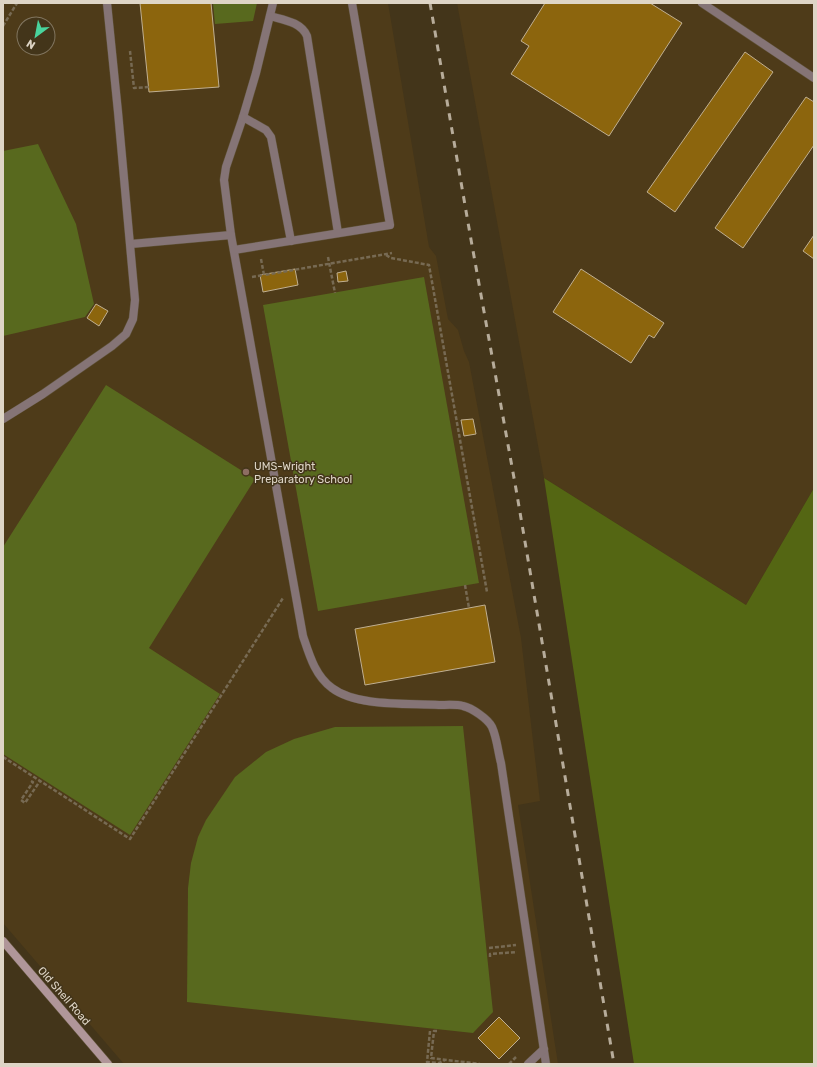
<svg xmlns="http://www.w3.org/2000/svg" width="817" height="1067" viewBox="0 0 817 1067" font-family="Rubik,sans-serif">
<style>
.built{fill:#4e3b19;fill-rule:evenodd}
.green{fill:#58691e}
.forest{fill:#546613}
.building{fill:#8c650d;stroke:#c0af91}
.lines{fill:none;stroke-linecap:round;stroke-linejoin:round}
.lane-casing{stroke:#5f5239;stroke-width:9}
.secondary-casing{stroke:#5f5239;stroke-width:9}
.path{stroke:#776a53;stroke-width:2.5;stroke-dasharray:4 2;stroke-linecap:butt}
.lane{stroke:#857476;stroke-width:8}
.secondary{stroke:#b09699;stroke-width:8}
.rail{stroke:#b7ac9a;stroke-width:3;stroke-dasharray:7 7;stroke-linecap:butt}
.education-dot{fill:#8d6e63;stroke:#43351a;stroke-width:1.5}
.labels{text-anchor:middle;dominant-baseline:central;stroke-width:3;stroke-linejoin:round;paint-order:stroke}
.poi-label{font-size:11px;fill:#ded5c6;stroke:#43351a;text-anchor:start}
.street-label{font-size:11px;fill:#ded5c6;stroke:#43351a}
</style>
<rect width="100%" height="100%" fill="#43351a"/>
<g class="built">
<path d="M3 3H388L429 247 436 256 448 319 458 330 464 351 469 362 521 638 540 801 518 805 558 1064H124L3 923ZM24 24H48V48H24Z"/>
<path d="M457 3H814V488L746 605 544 478Z"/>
</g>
<g class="green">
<path d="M213 3H257L253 21 215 24Z"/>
<path d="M38 144 76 224 94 304 85 317 3 336V151Z"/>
<path d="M424 277 479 583 318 611 263 305Z"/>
<path d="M106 385 255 479 149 648 220 694 130 835 3 754V547Z"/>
<path d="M463 726 493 1012 473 1033 187 1002 188 888 191 863 198 837 206 820 235 777 266 752 294 739 335 727Z"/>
</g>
<path class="forest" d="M544 478 746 605 814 488V1064H634Z"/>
<g class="building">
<path d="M140 3H211L219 87 149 92Z"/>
<path d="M545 3H650L682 23 609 136 511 74 529 46 521 41Z"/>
<path d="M745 52 773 72 675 212 647 192Z"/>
<path d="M806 97 814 102V145L743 248 715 228Z"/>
<path d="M814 235V259L803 251Z"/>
<path d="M295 269 298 285 263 292 260 275Z"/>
<path d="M581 269 664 323 654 338 649 335 631 363 553 312Z"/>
<path d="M346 271 348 281 338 282 337 273Z"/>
<path d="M96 304 108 311 99 326 87 318Z"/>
<path d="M473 419 476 434 464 436 461 420Z"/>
<path d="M485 605 495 662 365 685 355 629Z"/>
<path d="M499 1017 520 1038 499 1059 478 1038Z"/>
</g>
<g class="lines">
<defs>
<g id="lane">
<path d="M273 3 256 73 243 117 226 167 224 180 231 235 303 636C309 654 315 676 332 688 357 707 408 703 439 705 446 705 456 704 463 706 472 708 488 719 492 727 497 738 498 752 501 763L546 1064"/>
<path d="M702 3 814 78"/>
<path d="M270 16C284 20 301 22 307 36L338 233"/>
<path d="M243 117 266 130 271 137 291 241"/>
<path d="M131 244 231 235"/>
<path d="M234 250 390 225 352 3"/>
<path d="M3 419 43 394 112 346 126 334 133 319 135 300 118 112 107 3"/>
<path d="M528 1064 544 1049"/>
</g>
<path id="secondary" d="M3 941 108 1064"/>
</defs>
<use href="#lane" class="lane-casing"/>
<use href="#secondary" class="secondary-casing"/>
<g class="path">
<path d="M3 26 17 3"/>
<path d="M130 51 134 88 149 87"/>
<path d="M386 255 391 258 429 265 487 592"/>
<path d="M328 257 335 293"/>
<path d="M261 259 264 275 392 253"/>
<path d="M252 277 264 275"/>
<path d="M465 585 469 608"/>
<path d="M3 757 130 839 283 598"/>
<path d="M31 781 33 782 21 800 25 803 40 781"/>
<path d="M489 948 516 945"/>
<path d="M490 957V954L517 952"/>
<path d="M430 1031 427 1062 439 1063 445 1060"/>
<path d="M437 1031H434L431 1058 480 1064"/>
<path d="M509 1064 516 1057"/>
</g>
<use href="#lane" class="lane"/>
<use href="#secondary" class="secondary"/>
<path class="rail" d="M430 3 470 234 516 489 614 1064"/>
</g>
<circle class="education-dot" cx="246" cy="472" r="4"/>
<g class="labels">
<g class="poi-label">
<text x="254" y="466">UMS-Wright<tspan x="254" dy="13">Preparatory School</tspan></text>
</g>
<g class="street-label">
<text transform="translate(64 996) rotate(49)">Old Shell Road</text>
</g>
</g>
<rect width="817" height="1067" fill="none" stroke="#ded5c6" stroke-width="8"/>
<g transform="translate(36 36) rotate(212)"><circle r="19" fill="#43351a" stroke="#81755f"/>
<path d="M0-3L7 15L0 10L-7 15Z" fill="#49d49d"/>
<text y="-6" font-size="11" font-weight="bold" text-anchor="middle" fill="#ded5c6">N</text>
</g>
</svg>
